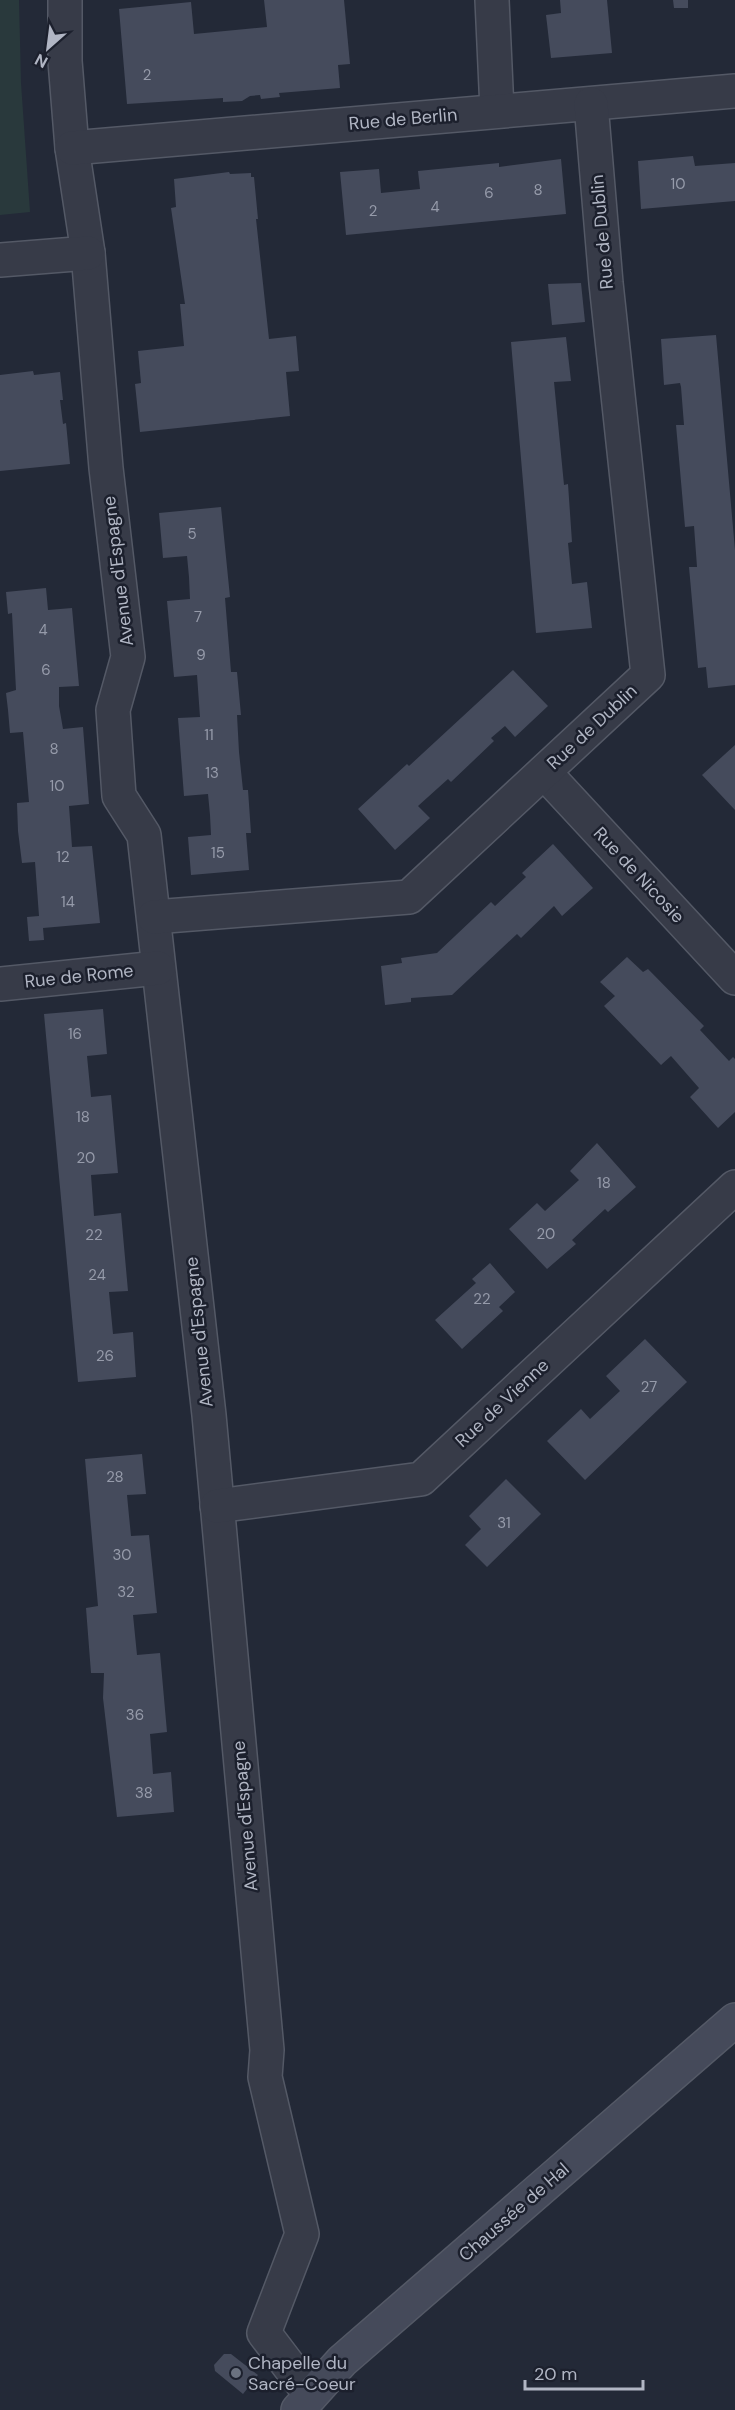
<svg xmlns="http://www.w3.org/2000/svg" width="735" height="2410" viewBox="0 0 735 2410" font-family="'DM Sans',sans-serif">
<style>
.green{fill:#29393c}
.building{fill:#454b5c}
.lines{fill:none;stroke-linecap:round;stroke-linejoin:round}
.minor-casing{stroke:#545966;stroke-width:36}
.secondary-casing{stroke:#545966;stroke-width:36}
.minor{stroke:#373b48;stroke-width:33}
.secondary{stroke:#454a5a;stroke-width:33}
.worship-dot{fill:#6b7280;stroke:#1c202d;stroke-width:2}
.labels{text-anchor:middle;dominant-baseline:central;stroke-width:5;stroke-linejoin:round;paint-order:stroke}
.number-label{font-size:15px;fill:#969baa}
.street-label{font-size:18px;fill:#b1b6c4;stroke:#1c202d}
.poi-label{font-size:18px;fill:#b1b6c4;stroke:#1c202d;text-anchor:start}
</style>
<rect width="100%" height="100%" fill="#232937"/>
<path class="green" d="M0 0H19L21 83 30 212 0 215Z"/>
<g class="building">
<path d="M264 0H344L350 64 338 65 340 88 279 93 280 97 261 99 260 95 250 96 242 101 223 102V98L127 104 119 9 191 2 194 34 267 27Z"/>
<path d="M560 0H607L612 53 551 58 546 15 561 13Z"/>
<path d="M673 0H688V8H674Z"/>
<path d="M693 156 695 166 735 163V201L641 209 638 161Z"/>
<path d="M561 159 566 214 346 235 340 172 379 169 381 193 420 189 418 171 499 163V167Z"/>
<path d="M229 172 230 174 251 173V177H254L258 219H256L269 339 296 336 299 371 286 372 290 416 140 432 135 384 141 383 138 351 184 346 180 304H185L171 208 176 207 174 179Z"/>
<path d="M581 283 585 322 552 325 548 284Z"/>
<path d="M716 335 735 550V685L708 688 706 667 698 668 689 567H697L694 526 685 527 676 425H684L681 387 680 383 664 385 661 339Z"/>
<path d="M566 337 571 381 554 382 564 485 568 484 572 542 568 543 572 584 587 582 592 628 536 633 511 342Z"/>
<path d="M33 371 34 375 60 372 63 400H60L63 424 66 423 70 464 0 471V375Z"/>
<path d="M221 507 230 597 225 598 231 672H237L241 715H237L239 752 243 790H248L251 833H246L249 870 191 875 188 837 211 835 210 815 208 794 184 796 178 718 200 717 197 675 174 677 167 601 190 599 189 577 187 556 163 558 159 513Z"/>
<path d="M46 588 48 610 72 608 79 686 59 687V706L63 729 83 727 89 804 69 806 72 847 92 846 100 923 43 928 44 940 29 941 27 917 39 916 35 862 22 863 18 831 17 803 29 802 23 732 10 733 8 710 6 693 16 690 12 613 8 614 6 592Z"/>
<path d="M513 670 548 706 515 737 505 726 491 738 494 741 451 782 448 779 418 806 430 818 395 850 358 809 407 764 409 766Z"/>
<path d="M735 745V810L702 775Z"/>
<path d="M553 844 593 888 562 916 554 906 521 938 517 934 452 995 411 998V1002L385 1005 381 966 402 963 401 958 437 953 491 902 495 906 526 877 522 873Z"/>
<path d="M627 957 643 972 648 969 704 1026 700 1030 729 1061 733 1057 735 1059V1112L718 1128 690 1097 699 1088 671 1056 661 1065 604 1006 615 996 600 982Z"/>
<path d="M103 1009 107 1054 87 1056 91 1097 111 1095 118 1173 91 1175 94 1216 121 1213 128 1291 109 1292 113 1334 133 1332 136 1377 78 1382 44 1014Z"/>
<path d="M597 1143 636 1187 608 1212 605 1209 572 1240 576 1244 547 1269 509 1229 537 1203 545 1211 579 1180 570 1171Z"/>
<path d="M490 1263 515 1292 499 1307 503 1311 462 1349 435 1320 476 1283 472 1279Z"/>
<path d="M645 1339 687 1382 585 1480 547 1441 581 1409 590 1419 620 1391 606 1376Z"/>
<path d="M142 1454 146 1494 127 1495 129 1516 131 1536 149 1535 157 1613 133 1615 137 1655 160 1653 167 1732 150 1734 153 1774 171 1772 174 1812 117 1817 103 1698 104 1673H91L86 1608 98 1606 85 1459Z"/>
<path d="M506 1479 541 1514 487 1567 465 1545 481 1529 469 1516Z"/>
<path d="M224 2354H231L258 2375 243 2394 215 2371 214 2365Z"/>
</g>
<g class="lines">
<defs>
<g id="minor">
<path d="M65 0V61L72 148 88 253 106 468 128 657 113 710 119 796 144 835 209 1415 267 2050 265 2077 302 2234 264 2333 311 2395"/>
<path d="M492 0 497 110"/>
<path d="M72 148 735 91"/>
<path d="M0 260 88 253"/>
<path d="M544 772 735 978"/>
<path d="M154 917 409 897 648 675 606 283 591 104"/>
<path d="M0 984 158 968"/>
<path d="M217 1506 421 1479 735 1187"/>
</g>
<path id="secondary" d="M298 2410 342 2361 735 2020"/>
</defs>
<use href="#minor" class="minor-casing"/>
<use href="#secondary" class="secondary-casing"/>
<use href="#minor" class="minor"/>
<use href="#secondary" class="secondary"/>
</g>
<circle class="worship-dot" cx="236" cy="2373" r="6"/>
<g class="labels">
<g class="number-label">
<text x="147" y="75">2</text>
<text x="678" y="184">10</text>
<text x="538" y="190">8</text>
<text x="489" y="193">6</text>
<text x="435" y="207">4</text>
<text x="373" y="211">2</text>
<text x="192" y="534">5</text>
<text x="198" y="617">7</text>
<text x="43" y="630">4</text>
<text x="201" y="655">9</text>
<text x="46" y="670">6</text>
<text x="209" y="735">11</text>
<text x="54" y="749">8</text>
<text x="212" y="773">13</text>
<text x="57" y="786">10</text>
<text x="218" y="853">15</text>
<text x="63" y="857">12</text>
<text x="68" y="902">14</text>
<text x="75" y="1034">16</text>
<text x="83" y="1117">18</text>
<text x="86" y="1158">20</text>
<text x="604" y="1183">18</text>
<text x="546" y="1234">20</text>
<text x="94" y="1235">22</text>
<text x="97" y="1275">24</text>
<text x="482" y="1299">22</text>
<text x="105" y="1356">26</text>
<text x="649" y="1387">27</text>
<text x="115" y="1477">28</text>
<text x="504" y="1523">31</text>
<text x="122" y="1555">30</text>
<text x="126" y="1592">32</text>
<text x="135" y="1715">36</text>
<text x="144" y="1793">38</text>
</g>
<g class="street-label">
<text transform="translate(403 119) rotate(-5)">Rue de Berlin</text>
<text transform="translate(602 232) rotate(-95)">Rue de Dublin</text>
<text transform="translate(118 571) rotate(-97)">Avenue d'Espagne</text>
<text transform="translate(592 727) rotate(-43)">Rue de Dublin</text>
<text transform="translate(639 875) rotate(47)">Rue de Nicosie</text>
<text transform="translate(79 976) rotate(-6)">Rue de Rome</text>
<text transform="translate(199 1332) rotate(-96)">Avenue d'Espagne</text>
<text transform="translate(502 1403) rotate(-43)">Rue de Vienne</text>
<text transform="translate(245 1816) rotate(-95)">Avenue d'Espagne</text>
<text transform="translate(514 2212) rotate(-41)">Chaussée de Hal</text>
</g>
<g class="poi-label">
<text x="248" y="2363">Chapelle du<tspan x="248" dy="21">Sacré-Coeur</tspan></text>
</g>
</g>
<g transform="translate(48 48) rotate(208)" stroke="#1c202d" stroke-width="4.5" paint-order="stroke">
<path d="M0-4.5L10 22L0 15L-10 22Z" fill="#b1b6c4"/>
<text y="-9" font-size="16" font-weight="bold" text-anchor="middle" fill="#b1b6c4">N</text>
</g>
<path d="M525 2380v9h118v-9" fill="none" stroke="#b1b6c4" stroke-width="3"/>
<text x="534" y="2380" font-size="18" fill="#b1b6c4" stroke="#1c202d" stroke-width="4.5" paint-order="stroke">20 m</text>
</svg>
